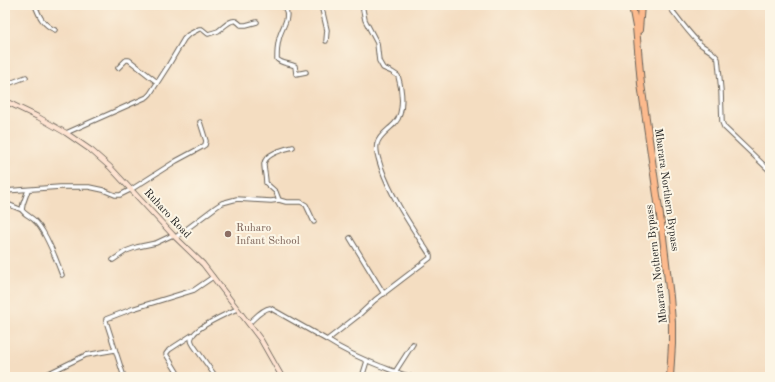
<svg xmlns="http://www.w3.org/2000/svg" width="775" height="382" viewBox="0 0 775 382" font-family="'Old Standard TT',serif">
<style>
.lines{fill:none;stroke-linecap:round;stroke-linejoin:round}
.street-casing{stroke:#686056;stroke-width:5.5}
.secondary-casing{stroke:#686056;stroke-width:6}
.highway-casing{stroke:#686056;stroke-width:8}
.street{stroke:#fff;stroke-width:3.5}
.secondary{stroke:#fee3d1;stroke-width:4.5}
.highway{stroke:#fcba8d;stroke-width:6}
.education-dot{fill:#8d6e63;stroke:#fcf5e5;stroke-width:1.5}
.labels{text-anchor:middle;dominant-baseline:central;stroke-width:4;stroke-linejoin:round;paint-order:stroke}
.street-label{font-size:11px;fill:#1c1c1c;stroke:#fcf5e5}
.education-label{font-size:11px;fill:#785e54;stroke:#fcf5e5;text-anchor:start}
</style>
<rect width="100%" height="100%" fill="#fcf5e5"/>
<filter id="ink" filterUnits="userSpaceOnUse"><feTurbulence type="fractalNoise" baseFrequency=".025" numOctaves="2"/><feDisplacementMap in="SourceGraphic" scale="8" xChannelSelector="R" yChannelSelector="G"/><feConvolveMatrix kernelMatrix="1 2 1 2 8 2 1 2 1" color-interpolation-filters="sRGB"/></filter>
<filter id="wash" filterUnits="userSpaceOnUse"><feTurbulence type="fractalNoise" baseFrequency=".012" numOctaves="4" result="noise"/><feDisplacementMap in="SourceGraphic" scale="16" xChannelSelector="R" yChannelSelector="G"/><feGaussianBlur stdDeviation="0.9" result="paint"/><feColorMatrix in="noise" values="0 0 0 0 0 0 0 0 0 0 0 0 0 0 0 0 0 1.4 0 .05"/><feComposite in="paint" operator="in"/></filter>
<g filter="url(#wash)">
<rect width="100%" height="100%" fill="#f4ddc1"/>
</g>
<g filter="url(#ink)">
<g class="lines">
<defs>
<g id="street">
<path d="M35 5C39 16 43 25 55 30"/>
<path d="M280 5 285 8C291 18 281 28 279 39 277 46 277 52 277 59 282 64 289 63 295 66L296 74 306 72"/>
<path d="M321 5 327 30 326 41"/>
<path d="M668 5C678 18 687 31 699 43 705 49 714 51 718 59L721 91 722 122 724 127 770 171"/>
<path d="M118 68 126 60H129L157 82"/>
<path d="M5 85 26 77"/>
<path d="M66 133 147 97 150 94 168 66 184 39 188 35 199 29H202L208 34C212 33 215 32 218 31 223 28 230 19 236 21 238 22 240 24 241 25H246L257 22"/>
<path d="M28 190 23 204 22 210C25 215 32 217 36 222 47 234 56 259 62 275"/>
<path d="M5 191 60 187H89L103 190 115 195H120L132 189 176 161 202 147 205 145 206 141 200 122"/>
<path d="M279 200 276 192 266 183C266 177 264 170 264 164 265 153 285 149 293 147"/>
<path d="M5 203 22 210"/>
<path d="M176 237 216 207 222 203 237 199 271 201 279 200 286 202H301L306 205 314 222"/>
<path d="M350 238 384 294"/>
<path d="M113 260 126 251 137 247 156 243 173 235"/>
<path d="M249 323C255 318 262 309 270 308L327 340 359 315 375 300 430 258V255C412 227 392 199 381 167 379 160 375 151 377 144 379 135 390 129 395 123 405 112 402 89 398 76L392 72 383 68 379 61 377 43 365 20 362 5"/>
<path d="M327 340C344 351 362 359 380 366 391 370 402 375 413 377"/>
<path d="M395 372 413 344"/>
<path d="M41 377 86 355 115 350"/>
<path d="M124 377 106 321V319L132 309 194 290 213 277"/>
<path d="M180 377 166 354 169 350 192 335"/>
<path d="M216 377 194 346C192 343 190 340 192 337 195 328 228 313 237 309"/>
<path d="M362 377 367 361"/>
</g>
<path id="secondary" d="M5 101 38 117 66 133 92 151 110 167 173 235 203 264 261 340 282 377"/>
<g id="highway">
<path d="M632 6 636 27 641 84 663 237 670 297 672 322V344L670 377"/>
<path d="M639 30 641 5"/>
</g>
</defs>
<use href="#street" class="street-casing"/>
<use href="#secondary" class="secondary-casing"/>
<use href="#highway" class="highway-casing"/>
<use href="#street" class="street"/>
<use href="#secondary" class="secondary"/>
<use href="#highway" class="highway"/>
</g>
</g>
<circle class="education-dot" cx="228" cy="234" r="4"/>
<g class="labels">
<g class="street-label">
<text transform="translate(666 190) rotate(82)">Mbarara Northern Bypass</text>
<text transform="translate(167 214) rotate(47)">Ruharo Road</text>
<text transform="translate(657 264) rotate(-97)">Mbarara Nothern Bypass</text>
</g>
<g class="education-label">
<text x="236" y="228">Ruharo<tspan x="236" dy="13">Infant School</tspan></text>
</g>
</g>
<rect width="775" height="382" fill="none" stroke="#fcf5e5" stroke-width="20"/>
</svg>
